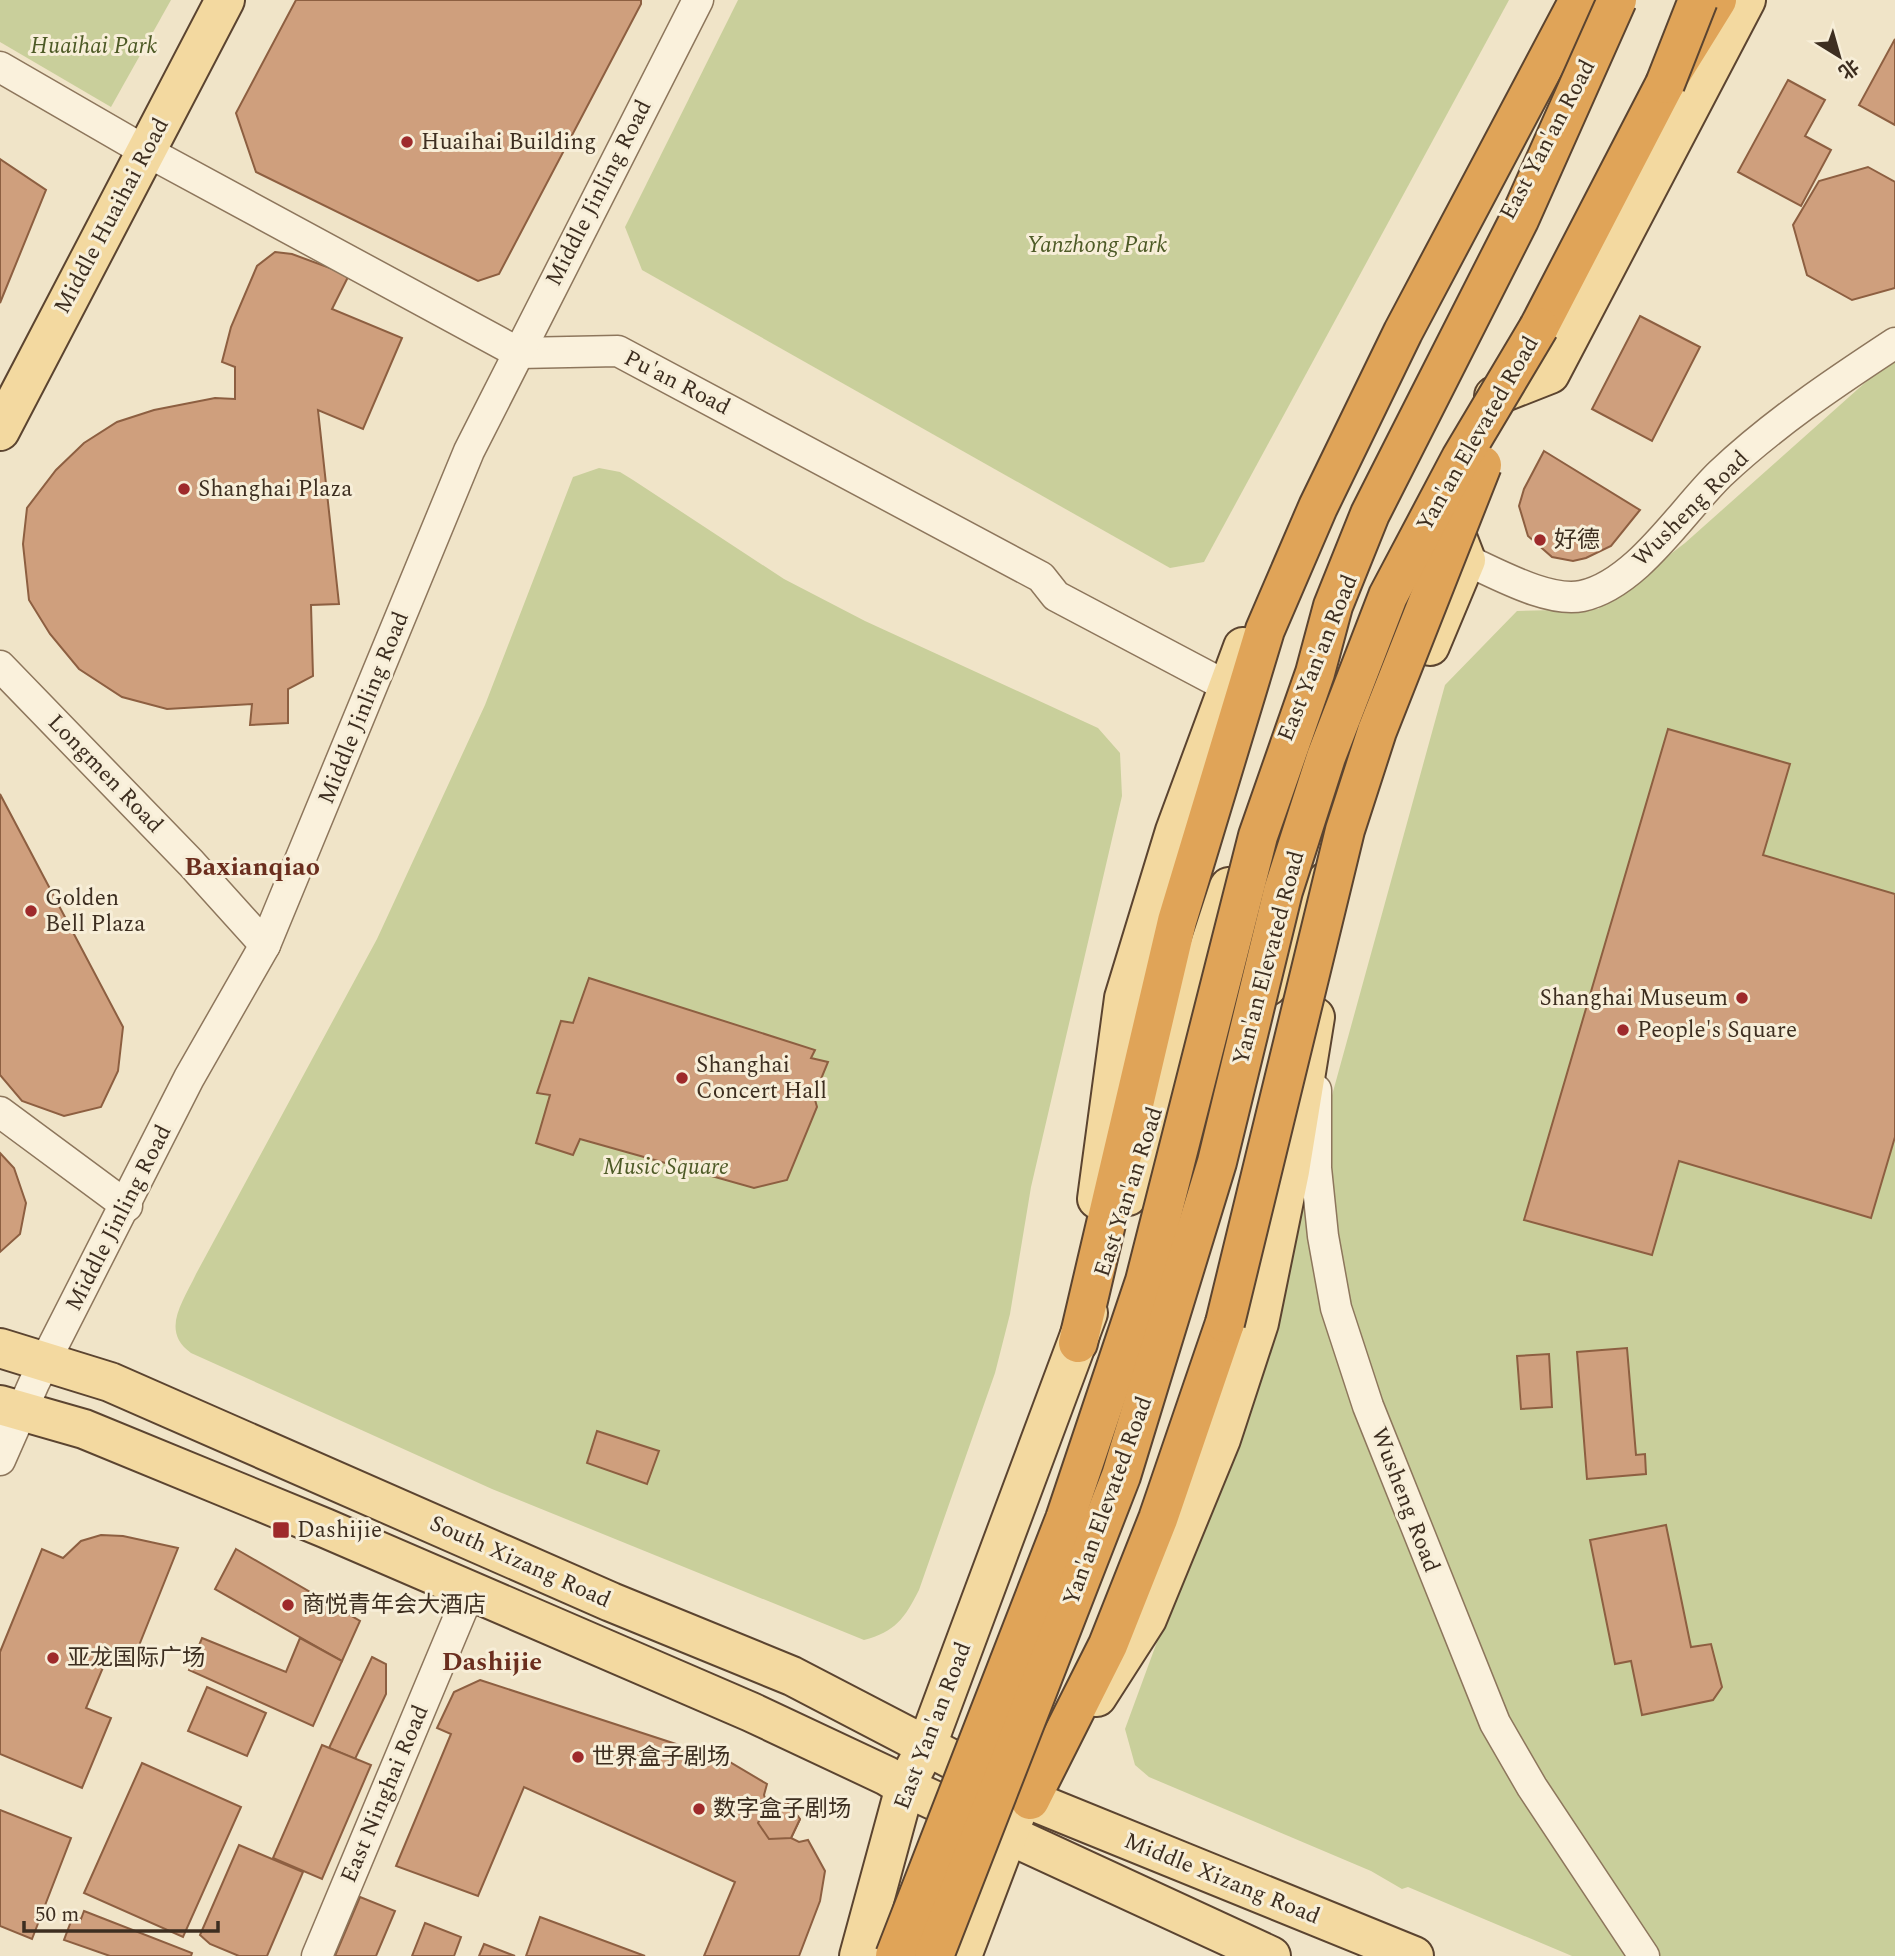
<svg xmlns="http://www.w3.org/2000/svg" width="1895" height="1956" viewBox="0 0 1895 1956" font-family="Spectral,'Noto Sans SC',serif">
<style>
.green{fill:#c9cf9b}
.building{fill:#cf9f7d;stroke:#8d5f41;stroke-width:2}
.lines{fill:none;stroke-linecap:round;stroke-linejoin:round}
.minor-casing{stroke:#8d765c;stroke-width:33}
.major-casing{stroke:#5b4430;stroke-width:42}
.highway-casing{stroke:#5b4430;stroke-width:42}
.minor{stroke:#faf1dc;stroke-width:30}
.major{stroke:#f3d9a0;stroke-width:38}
.highway{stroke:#e0a458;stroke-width:38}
.highway-bridge-casing{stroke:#5b4430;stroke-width:42;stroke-linecap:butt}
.highway-bridge{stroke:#e0a458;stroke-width:38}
.poi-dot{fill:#9e2a2b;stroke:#f7eed8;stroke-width:2.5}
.labels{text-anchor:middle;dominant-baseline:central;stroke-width:6;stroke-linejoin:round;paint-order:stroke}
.park-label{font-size:23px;font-style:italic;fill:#4d5a26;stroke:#f7eed8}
.street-label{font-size:23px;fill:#3d2e20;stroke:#f7eed8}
.poi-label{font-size:23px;fill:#3d2e20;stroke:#f7eed8;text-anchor:start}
.quarter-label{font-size:26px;font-weight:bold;fill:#6b2e1e;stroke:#f7eed8}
</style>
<rect width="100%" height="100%" fill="#f0e4c8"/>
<g class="green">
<path d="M0 0H171L111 107 0 42Z"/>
<path d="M738 0H1509L1204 562 1170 568 642 270 625 227Z"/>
<path d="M1895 356V1956H1572L1408 1887 1402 1889 1371 1871 1149 1777 1135 1765 1125 1729 1255 1375 1445 685 1517 611 1598 609 1685 543Z"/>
<path d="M599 468 620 472 633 480 784 579 865 621 1098 728 1120 753 1122 796 1031 1187 1010 1314 995 1373 919 1590C905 1618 895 1632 864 1640L492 1489 191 1353C160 1331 183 1302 196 1274L377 939 485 705 573 477Z"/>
</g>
<g class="building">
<path d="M296 0H641V4L499 274 478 281 256 172 236 113Z"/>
<path d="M1895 39V125L1859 105Z"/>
<path d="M1788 80 1825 100 1805 136 1831 150 1801 206 1738 172Z"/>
<path d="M0 159 46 190 0 303Z"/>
<path d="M1868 167 1895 182V288L1852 300 1807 275 1793 225 1819 181Z"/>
<path d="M275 252 292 254 349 275 332 309 402 338 363 429 318 410 339 604 311 605 313 676 288 689V723L250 725 252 704 167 709 122 697 79 669 50 634 29 600 23 544 27 508 56 470 84 443 117 422 154 410 215 398 235 399V367L222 362 231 327 257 266Z"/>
<path d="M1640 316 1700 347 1652 441 1592 409Z"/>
<path d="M1544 451 1640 510 1611 546 1586 558 1573 561 1552 557 1528 536 1519 506 1524 489Z"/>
<path d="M1668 729 1790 764 1763 855 1895 894V1137L1871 1218 1679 1161 1652 1255 1524 1220Z"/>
<path d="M0 794 123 1027 118 1071 101 1107 64 1116 22 1101 0 1075Z"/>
<path d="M589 978 815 1050 811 1058 828 1062 814 1096 817 1107 787 1180 754 1188 580 1139 573 1155 536 1143 550 1095 537 1093 561 1021 573 1023Z"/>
<path d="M0 1153 14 1168 26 1203 20 1234 0 1252Z"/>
<path d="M1627 1348 1636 1455 1645 1454 1646 1474 1587 1479 1577 1352Z"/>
<path d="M1549 1354 1552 1407 1521 1409 1517 1356Z"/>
<path d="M597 1431 659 1451 647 1484 587 1463Z"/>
<path d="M1666 1525 1691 1647 1711 1644 1722 1687 1713 1700 1642 1715 1631 1661 1615 1664 1590 1540Z"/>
<path d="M101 1535 123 1536 178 1548 132 1663 109 1653 86 1708 111 1718 82 1788 0 1754V1652L42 1549 63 1558 81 1541Z"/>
<path d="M236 1549 360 1621 342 1661 215 1589Z"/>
<path d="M202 1638 286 1672 300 1638 342 1661 313 1726 189 1670Z"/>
<path d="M372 1657 386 1664V1694L355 1759 329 1748Z"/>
<path d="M480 1680 728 1761 767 1784 764 1795 767 1804 787 1802 800 1819 791 1838 799 1842 808 1840 825 1871 820 1901 799 1956H704L735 1882 524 1787 478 1896 396 1866 451 1734 437 1728 454 1692Z"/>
<path d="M207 1687 266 1713 247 1756 188 1731Z"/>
<path d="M322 1745 371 1765 322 1879 273 1858Z"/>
<path d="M142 1763 241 1807 183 1937 84 1893Z"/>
<path d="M787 1802 800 1819 791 1838 769 1839 758 1823 767 1804Z"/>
<path d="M0 1810 71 1838 32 1939 0 1926Z"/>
<path d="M239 1845 303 1872 267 1956H239L210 1944 200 1935Z"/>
<path d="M360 1897 395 1911 376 1956H335Z"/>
<path d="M84 1911 192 1953 191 1956H110L64 1940 73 1916 81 1919Z"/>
<path d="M540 1917 645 1956H526Z"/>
<path d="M425 1923 461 1937 454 1956H412Z"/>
<path d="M484 1944 515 1956H479Z"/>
</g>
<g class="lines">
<defs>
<g id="minor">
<path d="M0 67 135 145 519 353 618 351 1041 577 1056 596 1228 687"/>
<path d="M1466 560C1496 573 1548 603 1582 596 1637 584 1681 512 1720 474 1773 424 1834 383 1895 343"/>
<path d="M0 666 191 863 265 945"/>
<path d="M1316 1090V1168L1323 1236 1336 1308 1368 1406 1495 1723 1532 1787 1644 1956"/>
<path d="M0 1112 127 1206"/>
<path d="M0 1460 34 1383 189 1078 265 945 469 451 698 0"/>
<path d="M317 1956 469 1593"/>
</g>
<g id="major">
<path d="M1494 396 1550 374 1746 0"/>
<path d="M0 431 225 0"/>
<path d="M1430 646 1466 560 1447 511"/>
<path d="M1268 986 1327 881"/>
<path d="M1128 1196 1229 887"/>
<path d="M1097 1199 1124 998 1175 831 1243 647"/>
<path d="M0 1348 110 1382 611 1602 792 1676 1030 1800 1414 1956"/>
<path d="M0 1405 84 1429 325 1528 751 1712 887 1776 905 1787 1271 1956"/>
<path d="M1097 1697 1147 1619 1221 1439 1259 1323 1290 1171 1315 1017"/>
<path d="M859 1956 905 1787 927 1745 1088 1313"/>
<path d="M962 1956 1023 1795 1032 1761"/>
</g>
<g id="highway">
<path d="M1539 327 1665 84 1717 0"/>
<path d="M1078 1343 1177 921 1265 630 1318 507 1403 332 1579 0"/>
<path d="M1030 1800 1108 1645 1158 1519 1225 1323"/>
</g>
</defs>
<use href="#minor" class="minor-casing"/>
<use href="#major" class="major-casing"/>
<use href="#highway" class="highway-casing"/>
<use href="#minor" class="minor"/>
<use href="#major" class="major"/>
<use href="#highway" class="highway"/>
<defs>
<g id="highway-bridge">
<path d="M1665 84 1698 0"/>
<path d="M1225 1323 1345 830 1377 731 1482 465"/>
<path d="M895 1956 1065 1519 1145 1281 1258 836 1315 673 1333 606 1370 514 1519 220 1617 0"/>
<path d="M934 1956 1121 1476 1217 1162 1283 891 1326 757 1388 596 1461 458 1539 327"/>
</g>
</defs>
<use href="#highway-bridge" class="highway-bridge-casing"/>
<use href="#highway-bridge" class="highway-bridge"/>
</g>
<g class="poi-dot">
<circle cx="407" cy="142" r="7"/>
<circle cx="184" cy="489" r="7"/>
<circle cx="1540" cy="540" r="7"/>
<circle cx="31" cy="911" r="7"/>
<circle cx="1742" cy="998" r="7"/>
<circle cx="1623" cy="1030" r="7"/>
<circle cx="682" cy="1078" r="7"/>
<rect x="272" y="1521" width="18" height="18" rx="3.5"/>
<circle cx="288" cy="1605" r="7"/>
<circle cx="53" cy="1658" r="7"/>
<circle cx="578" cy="1757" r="7"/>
<circle cx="699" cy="1809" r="7"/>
</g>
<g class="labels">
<g class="park-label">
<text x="94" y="46">Huaihai Park</text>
<text x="1097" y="245">Yanzhong Park</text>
<text x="666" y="1167">Music Square</text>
</g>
<g class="street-label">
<text transform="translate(1548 140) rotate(-62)">East Yan'an Road</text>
<text transform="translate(599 193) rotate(-63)">Middle Jinling Road</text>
<text transform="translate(112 216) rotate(-62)">Middle Huaihai Road</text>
<text transform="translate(677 383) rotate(27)">Pu'an Road</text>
<text transform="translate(1478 434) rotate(-60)">Yan'an Elevated Road</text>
<text transform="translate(1691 509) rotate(-45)">Wusheng Road</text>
<text transform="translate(1318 658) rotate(-68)">East Yan'an Road</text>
<text transform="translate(364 708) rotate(-68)">Middle Jinling Road</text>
<text transform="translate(105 774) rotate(46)">Longmen Road</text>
<text transform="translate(1269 958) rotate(-75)">Yan'an Elevated Road</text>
<text transform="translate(1129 1192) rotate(-72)">East Yan'an Road</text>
<text transform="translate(119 1218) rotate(-63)">Middle Jinling Road</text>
<text transform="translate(1405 1500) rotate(69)">Wusheng Road</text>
<text transform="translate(1108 1501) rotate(-70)">Yan'an Elevated Road</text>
<text transform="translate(520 1562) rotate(24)">South Xizang Road</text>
<text transform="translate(933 1726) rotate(-69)">East Yan'an Road</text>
<text transform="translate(385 1794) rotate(-67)">East Ninghai Road</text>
<text transform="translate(1222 1879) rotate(22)">Middle Xizang Road</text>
</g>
<g class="poi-label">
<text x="421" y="142">Huaihai Building</text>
<text x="198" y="489">Shanghai Plaza</text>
<text x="1554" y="540">好德</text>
<text x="45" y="898">Golden<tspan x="45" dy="26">Bell Plaza</tspan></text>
<text x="1728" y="998" text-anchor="end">Shanghai Museum</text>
<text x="1637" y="1030">People's Square</text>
<text x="696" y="1065">Shanghai<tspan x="696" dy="26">Concert Hall</tspan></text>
<text x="297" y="1530">Dashijie</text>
<text x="302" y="1605">商悦青年会大酒店</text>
<text x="67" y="1658">亚龙国际广场</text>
<text x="592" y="1757">世界盒子剧场</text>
<text x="713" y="1809">数字盒子剧场</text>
</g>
<g class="quarter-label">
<text x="252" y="867">Baxianqiao</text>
<text x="492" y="1662">Dashijie</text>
</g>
</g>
<g transform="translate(1839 56) rotate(143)" stroke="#f7eed8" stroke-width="5" paint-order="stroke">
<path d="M0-5L12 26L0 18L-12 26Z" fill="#3d2e20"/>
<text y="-10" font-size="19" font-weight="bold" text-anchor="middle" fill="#3d2e20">北</text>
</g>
<path d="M24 1921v10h194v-10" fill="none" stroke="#3d2e20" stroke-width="3.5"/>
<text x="35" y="1921" font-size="21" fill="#3d2e20" stroke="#f7eed8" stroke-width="5" paint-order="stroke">50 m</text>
</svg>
